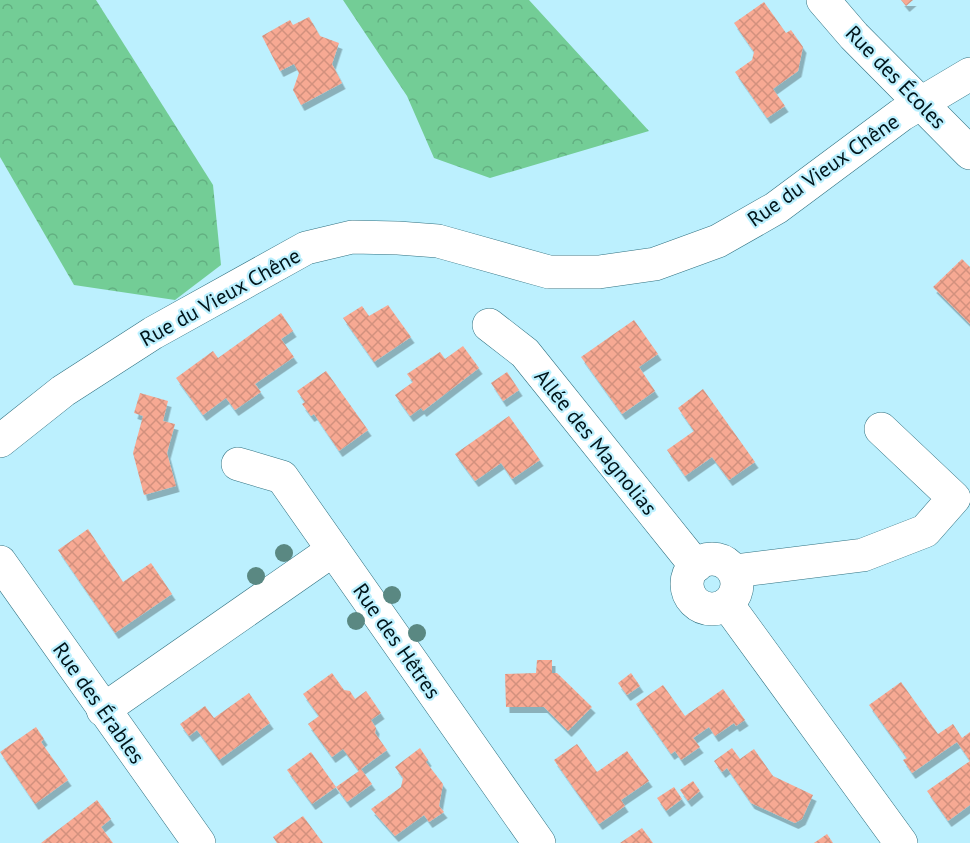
<svg xmlns="http://www.w3.org/2000/svg" width="970" height="843" viewBox="0 0 970 843" font-family="'PT Sans',sans-serif">
<style>
.forest{fill:url(#forest-crowns)}
.building{fill:url(#building-cross-hatch);filter:url(#shadow)}
.lines{fill:none;stroke-linecap:round;stroke-linejoin:round}
.minor-casing{stroke:#307181;stroke-width:34}
.minor{stroke:#fff;stroke-width:33}
.tree{fill:#5a8882}
.labels{text-anchor:middle;dominant-baseline:central;stroke-width:4.5;stroke-linejoin:round;paint-order:stroke}
.street-label{font-size:21px;fill:#00141a;stroke:#bcf0fe}
</style>
<defs>
<pattern id="forest-crowns" width="20" height="18" patternUnits="userSpaceOnUse" patternTransform="scale(1.5)"><rect width="20" height="18" fill="#73cd96"/><path d="M2 6a3 3 0 1 1 6 0M12 15a3 3 0 1 1 6 0" fill="none" stroke="#62af81"/></pattern>
<pattern id="building-cross-hatch" width="8" height="8" patternUnits="userSpaceOnUse" patternTransform="scale(1.5)"><rect width="8" height="8" fill="#f7a993"/><path d="M0 0l8 8M0 8l8-8" fill="none" stroke="#d2917e"/></pattern>
<filter id="shadow"><feDropShadow dx="3.5" dy="6" stdDeviation="0" flood-color="#0004"/></filter>
</defs>
<rect width="100%" height="100%" fill="#bcf0fe"/>
<g class="forest">
<path d="M0 0H96L213 185 221 265 175 300 74 285 0 157Z"/>
<path d="M343 0H529L649 131 490 178 434 158 407 96Z"/>
</g>
<g class="building">
<path d="M901 0H913L906 6Z"/>
<path d="M764 2 786 33 791 30 803 47 798 71 773 89 785 106 767 118 735 72 752 60 754 52 734 23Z"/>
<path d="M309 17 320 36 339 43 332 64 342 83 301 105 293 90 299 73 294 64 280 71 262 36 290 20 293 25Z"/>
<path d="M962 259 970 267V324L933 287Z"/>
<path d="M388 305 411 337 374 362 343 318 362 306 369 316Z"/>
<path d="M281 313 293 331 281 339 294 357 255 384 261 392 235 410 226 398 203 415 176 378 213 351 218 358Z"/>
<path d="M634 320 658 354 639 367 655 391 622 414 581 357Z"/>
<path d="M463 346 479 368 423 411 421 408 410 416 395 395 413 382 407 374 440 352 445 359Z"/>
<path d="M326 371 368 430 339 451 314 414 311 416 302 404 305 402 297 391Z"/>
<path d="M507 372 519 390 503 401 491 383Z"/>
<path d="M703 389 755 462 729 480 712 457 685 476 667 450 694 431 678 408Z"/>
<path d="M140 393 168 401 163 421 175 424 167 453 176 486 144 495 133 453 143 416 134 413Z"/>
<path d="M509 416 540 460 512 479 501 463 475 481 455 454Z"/>
<path d="M88 529 123 582 151 563 172 594 115 633 58 550Z"/>
<path d="M537 660H552V673H557L592 707 568 731 544 707H506L505 674 536 673Z"/>
<path d="M332 673 344 690 350 691 355 699 366 691 381 713 371 720 376 728 375 733 387 750 361 769 372 784 347 802 336 787 359 771 343 749 332 757 308 724 319 716 303 694Z"/>
<path d="M631 673 640 686 627 695 618 683Z"/>
<path d="M901 682 938 734 953 724 962 738 970 732V805L948 821 927 791 970 761 957 742 912 773 903 760 907 758 869 705Z"/>
<path d="M663 685 685 716 723 689 745 720 736 726 734 723 715 736 709 727 693 738 700 747 681 760 675 751 671 754 636 704Z"/>
<path d="M249 693 270 723 219 760 197 730 189 736 180 724 205 706 214 718Z"/>
<path d="M36 727 44 739 41 742 68 780 35 804 0 752Z"/>
<path d="M577 744 597 772 627 751 649 781 621 800 625 806 599 824 554 760Z"/>
<path d="M420 748 428 760 426 762 443 784 439 806 444 812 429 822 424 815 395 836 371 809 401 787 403 778 395 767Z"/>
<path d="M732 748 740 759 754 749 773 776 813 795 802 819 795 823 751 803 727 768 722 772 714 761Z"/>
<path d="M311 752 336 787 312 804 287 770Z"/>
<path d="M693 781 700 791 688 801 680 790Z"/>
<path d="M674 787 682 799 666 811 657 798Z"/>
<path d="M97 800 111 819 101 827 113 843H41Z"/>
<path d="M303 816 323 843H277L273 837Z"/>
<path d="M642 828 653 843H620Z"/>
<path d="M827 834 833 843H814Z"/>
</g>
<g class="lines">
<defs>
<g id="minor">
<path d="M823 0 854 36 970 153"/>
<path d="M489 325 525 353 696 566"/>
<path d="M0 441 63 391 153 333 306 248 352 237 398 238 438 241 549 272H599L655 264 718 241 776 208 901 115 970 74"/>
<path d="M238 464 282 477 539 843"/>
<circle cx="712" cy="584" r="25"/>
<path d="M0 562 199 843"/>
<path d="M734 571 863 555 925 531 954 498 881 429"/>
<path d="M727 604 901 843"/>
<path d="M103 710 333 550"/>
</g>
</defs>
<use href="#minor" class="minor-casing"/>
<use href="#minor" class="minor"/>
</g>
<g class="tree">
<circle cx="284" cy="553" r="9"/>
<circle cx="256" cy="576" r="9"/>
<circle cx="392" cy="595" r="9"/>
<circle cx="356" cy="621" r="9"/>
<circle cx="417" cy="633" r="9"/>
</g>
<g class="labels">
<g class="street-label">
<text transform="translate(896 77) rotate(46)">Rue des Écoles</text>
<text transform="translate(823 170) rotate(-35)">Rue du Vieux Chêne</text>
<text transform="translate(220 297) rotate(-29)">Rue du Vieux Chêne</text>
<text transform="translate(596 442) rotate(51)">Allée des Magnolias</text>
<text transform="translate(397 641) rotate(55)">Rue des Hêtres</text>
<text transform="translate(99 703) rotate(55)">Rue des Érables</text>
</g>
</g>
</svg>
